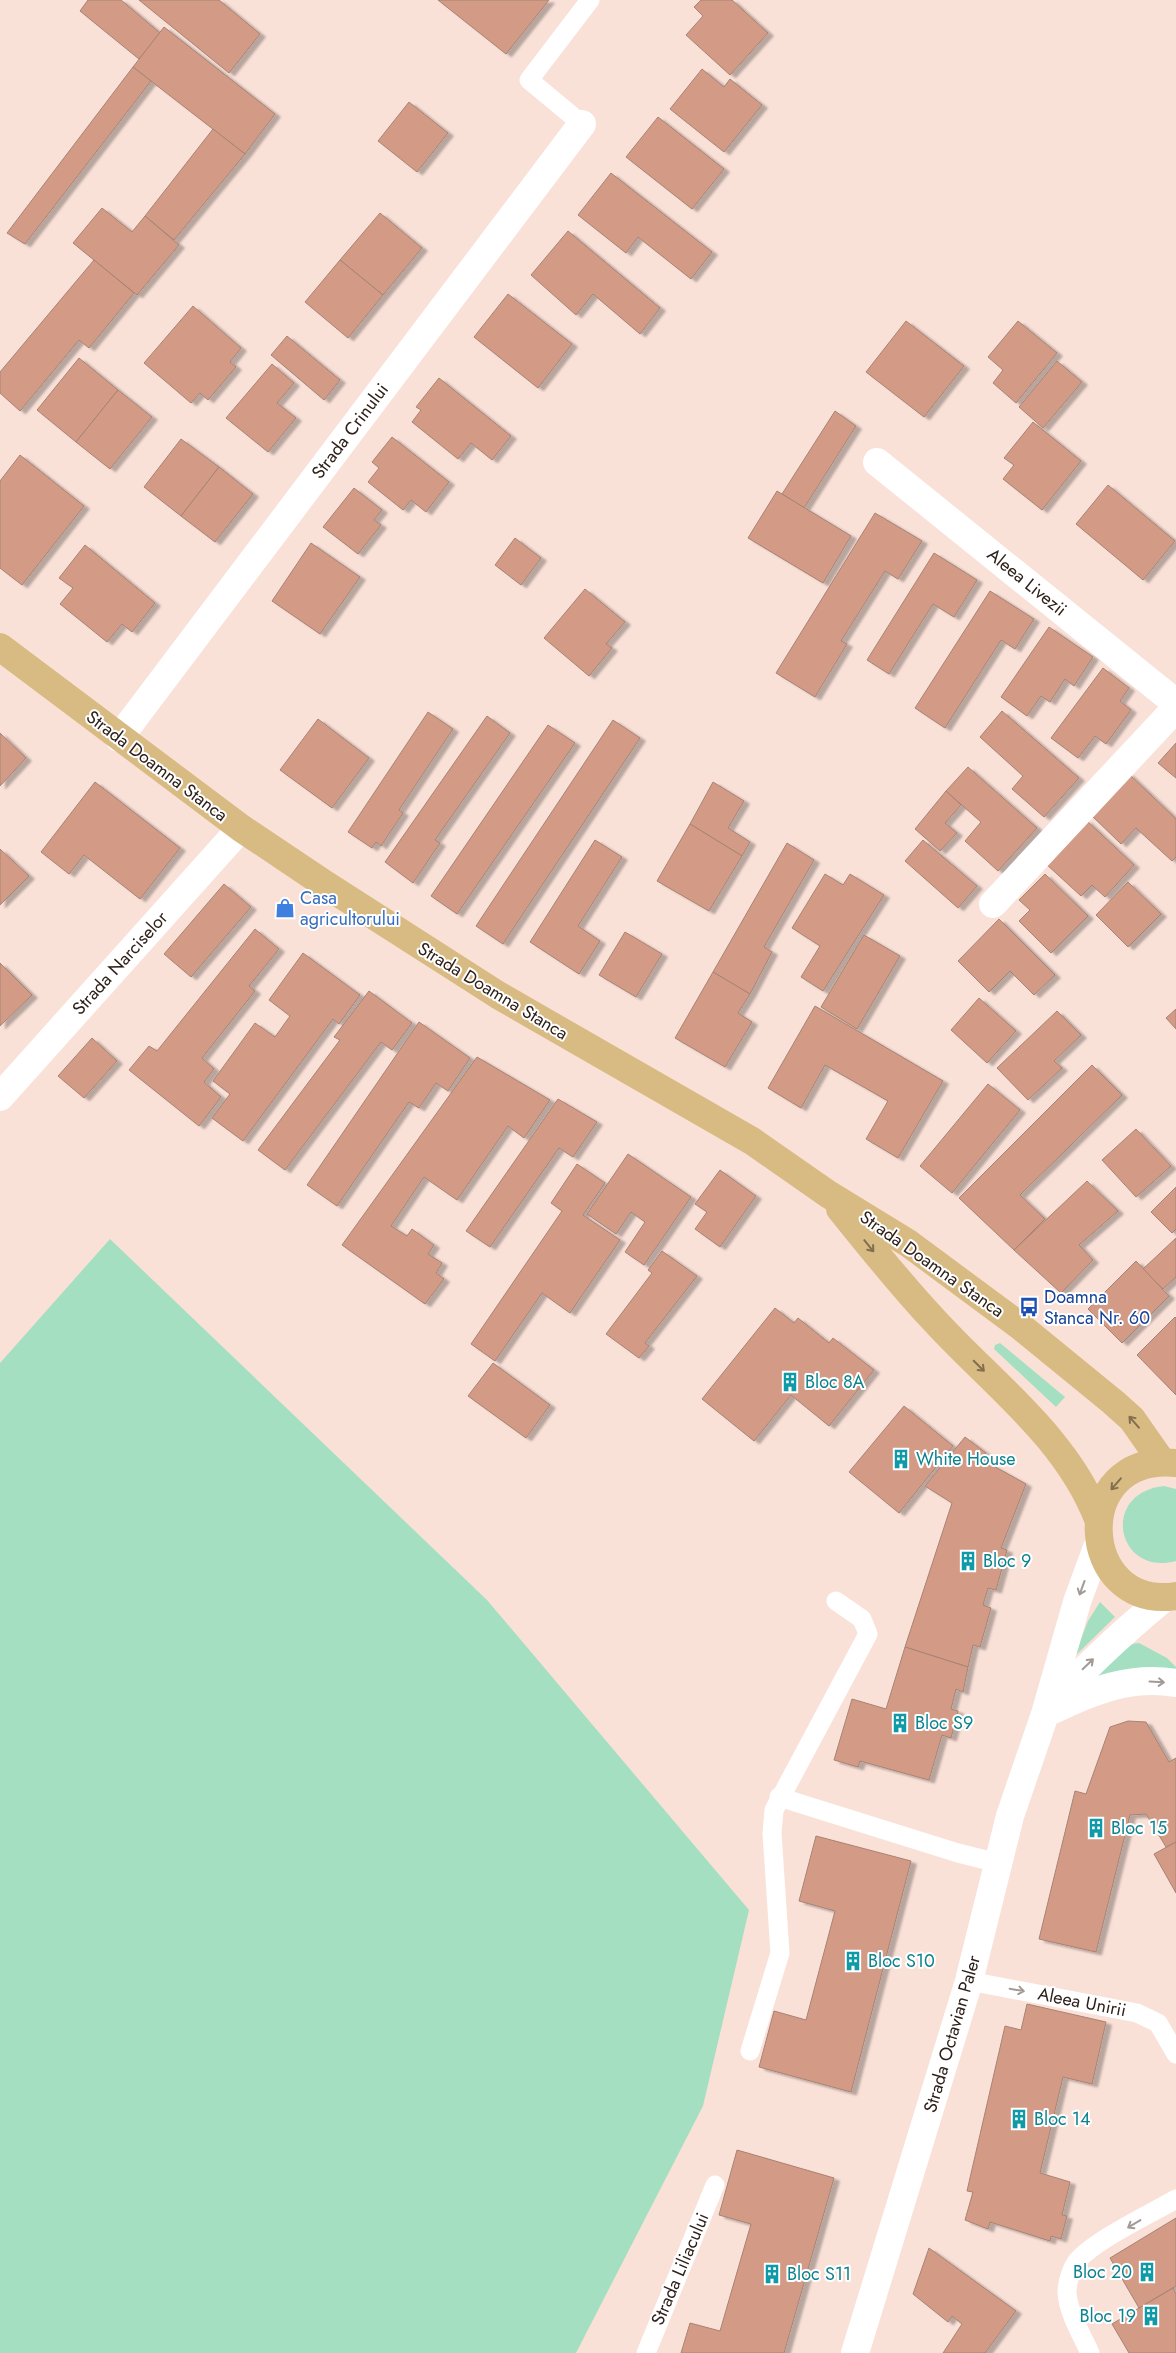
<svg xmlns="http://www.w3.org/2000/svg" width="1176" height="2353" viewBox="0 0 1176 2353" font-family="Jost,sans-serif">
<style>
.green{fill:#a5dfc1}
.building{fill:#d39b86;stroke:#a78374;filter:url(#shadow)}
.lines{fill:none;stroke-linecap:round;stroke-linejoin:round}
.service{stroke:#fff;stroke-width:19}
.minor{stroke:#fff;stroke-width:28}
.secondary{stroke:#fff;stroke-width:28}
.primary{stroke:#d8bb83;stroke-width:28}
.oneway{stroke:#836e4e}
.oneway2{stroke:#a19b98}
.labels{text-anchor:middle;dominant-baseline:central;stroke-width:4;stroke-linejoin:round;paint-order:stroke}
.street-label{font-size:18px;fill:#2e201a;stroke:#fff}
.shop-label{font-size:18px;fill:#366cbe;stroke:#fff;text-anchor:start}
.transit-label{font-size:18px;fill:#164399;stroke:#fff;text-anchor:start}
.culture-label{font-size:18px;fill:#0d838f;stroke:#fff;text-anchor:start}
</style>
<defs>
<filter id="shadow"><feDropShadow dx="5.5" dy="3" stdDeviation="1" flood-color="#0004"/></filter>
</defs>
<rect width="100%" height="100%" fill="#fae1d8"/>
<g class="green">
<path d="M110 1239 487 1600 749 1910 703 2106 576 2353H0V1363Z"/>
<path d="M1000 1343 1065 1397 1056 1407 994 1349 995 1345Z"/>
<path d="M1164 1486 1176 1489V1561C1117 1577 1099 1493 1164 1486Z"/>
<path d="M1100 1602 1115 1617 1074 1657 1088 1621Z"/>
<path d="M1139 1643 1167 1658 1176 1667V1673C1141 1665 1120 1668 1089 1685 1102 1668 1116 1645 1139 1643Z"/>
</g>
<g class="building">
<path d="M88 0H121L160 33 139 59 80 11Z"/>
<path d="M139 0H219L260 34 229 73Z"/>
<path d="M438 0H549L506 54Z"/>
<path d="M701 0H732L768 33 730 75 686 35 703 16 694 7Z"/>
<path d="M164 27 275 114 245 154 133 67Z"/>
<path d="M133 67 151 81 25 244 7 233Z"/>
<path d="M702 69 724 87 730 79 762 105 724 152 670 109Z"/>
<path d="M409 102 448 133 417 172 378 141Z"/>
<path d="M658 117 724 169 692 209 626 157Z"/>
<path d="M213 129 245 154 174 240 145 216Z"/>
<path d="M611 173 712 252 691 279 638 237 626 253 578 215Z"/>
<path d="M102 208 132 232 145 216 179 245 137 295 73 243Z"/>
<path d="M380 213 422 248 383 295 340 260Z"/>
<path d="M568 231 660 308 640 334 593 294 576 315 531 275Z"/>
<path d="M94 260 134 293 89 348 79 340 20 411 0 393V372Z"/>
<path d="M340 260 383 295 348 338 305 302Z"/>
<path d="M508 294 572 344 538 388 474 337Z"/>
<path d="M193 306 241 348 230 362 236 367 208 400 200 393 191 403 144 363Z"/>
<path d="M906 321 964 366 924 417 866 372Z"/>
<path d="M1018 321 1057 353 1016 403 993 383 1003 370 988 357Z"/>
<path d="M287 336 340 380 324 400 271 355Z"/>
<path d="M79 358 118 390 76 442 37 410Z"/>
<path d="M1057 361 1082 382 1043 428 1019 407Z"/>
<path d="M272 364 294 383 277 403 296 418 268 452 226 418Z"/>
<path d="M439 378 511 436 492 460 471 443 458 459 412 422 421 410 416 407Z"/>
<path d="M118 390 152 417 110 469 76 442Z"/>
<path d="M835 411 856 426 804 508 782 494Z"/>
<path d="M1033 422 1081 461 1042 510 1003 479 1014 465 1004 458Z"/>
<path d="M392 437 449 482 426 512 411 500 403 510 368 482 379 468 372 462Z"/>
<path d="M181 439 219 467 181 516 144 487Z"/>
<path d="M20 455 84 506 22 585 0 568V481Z"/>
<path d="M219 467 253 494 215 542 181 516Z"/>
<path d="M1108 485 1175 541 1143 580 1076 524Z"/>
<path d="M354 488 382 510 374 520 381 525 358 554 323 527Z"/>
<path d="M777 491 851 536 823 583 748 538Z"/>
<path d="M875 513 922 541 898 579 885 571 841 641 847 644 815 697 776 673Z"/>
<path d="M515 538 541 558 521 585 495 565Z"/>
<path d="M311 543 360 577 320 634 272 601Z"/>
<path d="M85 545 155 603 132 632 122 624 107 642 60 604 73 588 59 578Z"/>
<path d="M934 553 977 580 954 617 933 604 889 674 867 660Z"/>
<path d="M585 589 625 622 606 644 612 648 589 676 544 638Z"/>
<path d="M990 591 1034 619 1015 649 1001 640 945 728 915 708Z"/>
<path d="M1049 627 1093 657 1074 686 1065 679 1050 702 1041 696 1027 716 1001 697Z"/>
<path d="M1103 668 1129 688 1120 701 1131 710 1106 744 1095 736 1078 758 1051 738Z"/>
<path d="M1002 711 1079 778 1044 817 1012 789 1023 776 980 737Z"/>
<path d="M428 712 453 729 399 810 403 813 381 846 376 842 372 848 348 832Z"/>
<path d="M487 716 510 733 435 840 440 843 413 883 385 862Z"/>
<path d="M318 719 369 758 332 808 280 770Z"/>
<path d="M613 720 640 738 503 944 476 926Z"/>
<path d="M548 725 575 743 457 914 431 896Z"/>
<path d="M0 733 26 758 0 786Z"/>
<path d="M1176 743V778L1158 763Z"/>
<path d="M968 767 1037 828 998 871 965 841 981 822 946 791Z"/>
<path d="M1128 773 1176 819V857L1172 861 1136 828 1121 844 1090 814Z"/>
<path d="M95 782 180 848 140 899 84 855 69 874 41 852Z"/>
<path d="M713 782 744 801 728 828 750 842 742 856 690 824Z"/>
<path d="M946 791 961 805 945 823 957 833 940 851 915 829Z"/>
<path d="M1086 820 1134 865 1105 897 1092 885 1081 896 1045 863Z"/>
<path d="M690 824 742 856 709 911 657 881Z"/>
<path d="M595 840 622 857 578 926 600 941 579 974 530 942Z"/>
<path d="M923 840 977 886 958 908 905 861Z"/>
<path d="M787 843 814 860 764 947 772 952 750 994 713 972Z"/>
<path d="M0 849 29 876 0 905Z"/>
<path d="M825 874 843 885 850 874 884 895 823 991 801 977 820 946 792 928Z"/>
<path d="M1045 874 1088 916 1051 953 1019 921 1030 910 1019 900Z"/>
<path d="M1128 882 1161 914 1128 947 1096 915Z"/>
<path d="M224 884 251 907 191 977 164 954Z"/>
<path d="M999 919 1055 975 1034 995 1010 971 989 992 958 961Z"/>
<path d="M255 929 279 949 249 986 255 991 202 1058 214 1069 204 1082 221 1097 199 1126 129 1070 149 1046 157 1051Z"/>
<path d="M625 932 662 954 636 997 599 975Z"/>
<path d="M864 935 900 956 857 1029 821 1007Z"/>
<path d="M303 953 360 995 339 1024 333 1019 243 1141 212 1118 230 1094 213 1081 255 1023 275 1037 290 1016 269 1000Z"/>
<path d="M0 963 32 995 0 1026Z"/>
<path d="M713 972 750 994 738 1013 752 1022 725 1067 675 1038Z"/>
<path d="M369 991 412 1023 392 1050 381 1042 285 1170 258 1150 340 1040 334 1037Z"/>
<path d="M979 998 1016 1031 987 1063 951 1030Z"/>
<path d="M815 1006 943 1081 898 1158 866 1139 888 1101 825 1065 801 1108 768 1088Z"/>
<path d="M1176 1009V1029L1166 1018Z"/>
<path d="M1057 1011 1081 1035 1054 1061 1062 1068 1028 1100 997 1068Z"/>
<path d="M419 1022 470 1058 448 1091 436 1083 419 1108 409 1102 337 1206 307 1185Z"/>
<path d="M92 1038 117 1061 84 1098 58 1076Z"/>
<path d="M477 1057 550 1100 524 1138 508 1126 457 1200 424 1177 391 1226 407 1236 412 1229 434 1245 428 1254 442 1263 436 1273 444 1279 425 1304 342 1245Z"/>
<path d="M1092 1065 1122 1095 1020 1195 1045 1219 1014 1250 959 1198Z"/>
<path d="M988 1084 1020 1110 952 1193 920 1166Z"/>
<path d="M558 1099 597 1122 573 1157 559 1148 490 1247 466 1231Z"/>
<path d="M1136 1129 1171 1166 1136 1197 1102 1160Z"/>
<path d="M628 1154 691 1197 644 1265 625 1252 645 1222 631 1212 616 1234 587 1214Z"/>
<path d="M577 1164 605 1183 583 1215 620 1240 570 1313 542 1293 495 1361 471 1344 562 1211 551 1203Z"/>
<path d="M720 1170 756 1196 720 1247 695 1229 707 1212 695 1204Z"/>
<path d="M1087 1181 1118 1211 1079 1245 1093 1260 1061 1293 1014 1250Z"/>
<path d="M1176 1187V1229L1172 1233 1151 1212Z"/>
<path d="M1176 1238V1277L1163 1289 1143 1269Z"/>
<path d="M662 1251 697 1276 645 1343 649 1346 639 1358 606 1334 652 1273 648 1270Z"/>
<path d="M1136 1261 1169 1296 1122 1343 1088 1309Z"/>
<path d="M775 1308 794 1323 798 1318 829 1343 833 1338 874 1370 829 1426 791 1395 754 1441 702 1399Z"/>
<path d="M1175 1317 1176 1318V1395L1137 1355Z"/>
<path d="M493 1363 550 1405 526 1438 468 1396Z"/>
<path d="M904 1406 953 1446 899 1513 849 1472Z"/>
<path d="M965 1437 986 1453 981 1459 1026 1484 1001 1548 1007 1550 996 1590 988 1588 983 1605 991 1608 980 1647 973 1645 968 1667 905 1647 952 1503 925 1486Z"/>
<path d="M905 1647 968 1667 963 1692 956 1689 951 1709 958 1711 951 1738 942 1735 929 1780 860 1761 858 1767 834 1760 852 1699 886 1709Z"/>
<path d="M1128 1721 1146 1722 1169 1762 1176 1758V1842L1166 1847 1146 1814 1130 1815 1096 1952 1039 1939 1075 1791 1086 1794 1110 1727Z"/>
<path d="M816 1836 911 1861 851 2092 759 2067 774 2011 806 2020 835 1911 799 1901Z"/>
<path d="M1176 1842V1893L1154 1854Z"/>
<path d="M1027 2004 1106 2022 1092 2084 1063 2077 1040 2173 1070 2182 1062 2215 1067 2216 1061 2239 1051 2236 1050 2241 990 2222 988 2229 965 2220 973 2192 967 2191 1005 2026 1021 2030Z"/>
<path d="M737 2150 834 2178 784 2353H681L690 2323 720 2331 751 2224 719 2215Z"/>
<path d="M1176 2218V2286L1139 2308 1110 2258Z"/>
<path d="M929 2248 1016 2311 985 2353H943L962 2324 952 2316 948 2322 913 2294Z"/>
<path d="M1173 2288 1176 2294V2353H1129L1112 2324Z"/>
</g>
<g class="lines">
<g class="service">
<path d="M582 124 529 80 590 0"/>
<path d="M779 1797 958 1853 998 1863"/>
<path d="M969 1981 1137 2013 1158 2023 1176 2054"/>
<path d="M750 2051 780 1953 772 1833 774 1810 868 1634 862 1619 836 1601"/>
<path d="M646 2353 715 2185"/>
<path d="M1090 2353C1082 2335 1068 2313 1067 2292 1067 2282 1072 2267 1078 2260 1097 2239 1150 2214 1176 2199"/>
</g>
<g class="minor">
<path d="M877 462 1176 703"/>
<path d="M119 738 582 124"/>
<path d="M993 904 1176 708"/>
<path d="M0 1097 241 828"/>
</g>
<g class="secondary">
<path d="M1050 1707C1085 1666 1123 1632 1164 1598"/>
<path d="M1053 1710C1092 1691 1131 1675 1176 1683"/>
<path d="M855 2353 969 1981 1010 1816 1045 1714 1077 1602 1099 1542"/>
</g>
<g class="primary">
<path d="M0 647 241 828 323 883 498 995 752 1141 828 1194 908 1243 1020 1326 1113 1402 1132 1419 1162 1462"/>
<path d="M840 1209C870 1246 900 1284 933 1319 991 1383 1066 1436 1098 1519"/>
<path d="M1176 1463C1069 1452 1077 1611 1176 1596"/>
</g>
</g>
<defs><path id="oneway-shaft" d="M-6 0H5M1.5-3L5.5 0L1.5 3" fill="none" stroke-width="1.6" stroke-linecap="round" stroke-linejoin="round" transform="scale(1.25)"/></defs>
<g class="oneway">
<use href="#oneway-shaft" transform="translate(869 1246) rotate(51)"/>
<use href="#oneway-shaft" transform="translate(979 1366) rotate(45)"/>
<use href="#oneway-shaft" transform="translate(1134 1422) rotate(-131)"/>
<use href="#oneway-shaft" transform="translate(1116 1484) rotate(131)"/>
</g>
<g class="oneway2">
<use href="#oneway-shaft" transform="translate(1082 1588) rotate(110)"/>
<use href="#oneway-shaft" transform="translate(1088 1664) rotate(-44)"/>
<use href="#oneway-shaft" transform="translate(1157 1682) rotate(3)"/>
<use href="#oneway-shaft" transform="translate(1017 1990) rotate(10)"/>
<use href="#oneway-shaft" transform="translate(1134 2224) rotate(149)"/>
</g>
<defs>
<symbol id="shop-bare" viewBox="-9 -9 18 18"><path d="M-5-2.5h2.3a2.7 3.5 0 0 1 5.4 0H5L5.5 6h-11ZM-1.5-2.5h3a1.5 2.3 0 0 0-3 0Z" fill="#3f7fe0" stroke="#fff" stroke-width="2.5" paint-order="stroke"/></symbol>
<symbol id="bus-bare" viewBox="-9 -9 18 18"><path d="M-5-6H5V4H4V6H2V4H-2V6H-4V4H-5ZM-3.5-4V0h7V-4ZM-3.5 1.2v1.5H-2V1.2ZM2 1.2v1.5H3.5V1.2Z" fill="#1a4fb4" stroke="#fff" stroke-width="2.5" paint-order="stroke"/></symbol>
<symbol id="building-bare" viewBox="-9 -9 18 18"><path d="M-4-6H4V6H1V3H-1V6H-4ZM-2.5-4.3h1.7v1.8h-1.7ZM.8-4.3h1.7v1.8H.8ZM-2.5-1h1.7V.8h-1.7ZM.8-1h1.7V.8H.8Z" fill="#0f9aa8" stroke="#fff" stroke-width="2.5" paint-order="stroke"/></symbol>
</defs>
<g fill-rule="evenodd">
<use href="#shop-bare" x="271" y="894" width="28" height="28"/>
<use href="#bus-bare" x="1015" y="1293" width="28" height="28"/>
<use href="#building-bare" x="776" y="1368" width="28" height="28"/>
<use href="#building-bare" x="887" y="1445" width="28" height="28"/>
<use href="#building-bare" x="954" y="1547" width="28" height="28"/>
<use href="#building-bare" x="886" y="1709" width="28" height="28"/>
<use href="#building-bare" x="1082" y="1814" width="28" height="28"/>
<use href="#building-bare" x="839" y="1947" width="28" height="28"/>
<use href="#building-bare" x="1005" y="2105" width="28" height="28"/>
<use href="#building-bare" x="1133" y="2258" width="28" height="28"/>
<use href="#building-bare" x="758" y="2260" width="28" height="28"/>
<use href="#building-bare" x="1137" y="2302" width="28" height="28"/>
</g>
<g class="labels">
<g class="street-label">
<text transform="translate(350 431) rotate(-53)">Strada Crinului</text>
<text transform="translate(1027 582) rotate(39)">Aleea Livezii</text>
<text transform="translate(157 766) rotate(37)">Strada Doamna Stanca</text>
<text transform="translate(120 963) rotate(-48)">Strada Narciselor</text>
<text transform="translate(493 991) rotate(31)">Strada Doamna Stanca</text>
<text transform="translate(932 1264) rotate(35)">Strada Doamna Stanca</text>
<text transform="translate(1082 2002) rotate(11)">Aleea Unirii</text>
<text transform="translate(952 2034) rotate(-74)">Strada Octavian Paler</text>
<text transform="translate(680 2269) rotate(-67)">Strada Liliacului</text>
</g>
<g class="shop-label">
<text x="300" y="898">Casa<tspan x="300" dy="21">agricultorului</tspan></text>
</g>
<g class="transit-label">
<text x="1044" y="1297">Doamna<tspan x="1044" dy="21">Stanca Nr. 60</tspan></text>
</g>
<g class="culture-label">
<text x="805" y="1382">Bloc 8A</text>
<text x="916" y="1459">White House</text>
<text x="983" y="1561">Bloc 9</text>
<text x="915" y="1723">Bloc S9</text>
<text x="1111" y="1828">Bloc 15</text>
<text x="868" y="1961">Bloc S10</text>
<text x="1034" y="2119">Bloc 14</text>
<text x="1132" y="2272" text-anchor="end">Bloc 20</text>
<text x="787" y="2274">Bloc S11</text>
<text x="1136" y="2316" text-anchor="end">Bloc 19</text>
</g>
</g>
</svg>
